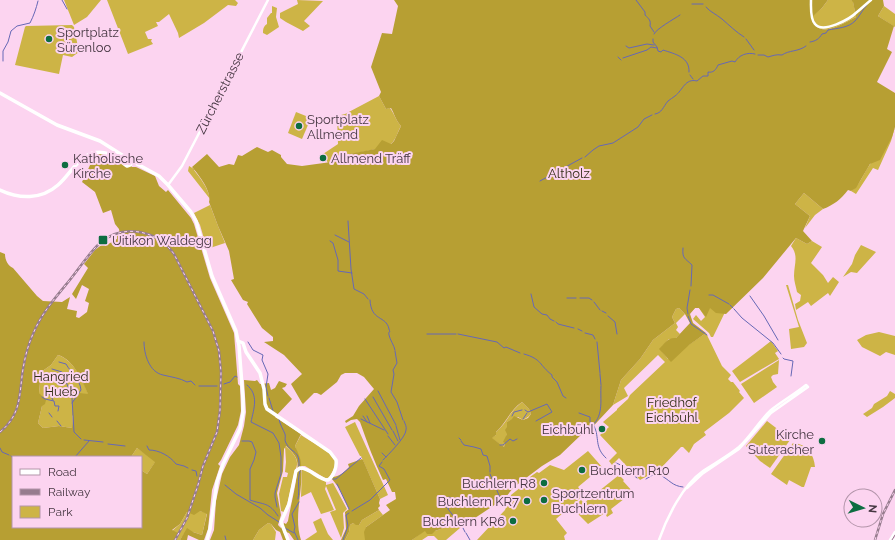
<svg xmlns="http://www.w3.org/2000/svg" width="895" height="540" viewBox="0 0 895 540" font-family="Raleway,sans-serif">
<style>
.green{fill:#cdb446}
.forest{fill:#b79f33;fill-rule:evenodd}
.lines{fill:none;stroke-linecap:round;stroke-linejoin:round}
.stream{stroke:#6668b6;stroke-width:1}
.minor{stroke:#fff;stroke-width:2.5}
.major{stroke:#fff;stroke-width:3.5}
.tram{stroke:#967c8e;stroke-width:1}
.rail-casing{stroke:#967c8e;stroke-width:2.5}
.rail{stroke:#fcd4f0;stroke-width:1;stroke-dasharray:3;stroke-linecap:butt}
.poi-dot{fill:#0d6d41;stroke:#fcd4f0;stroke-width:1.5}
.labels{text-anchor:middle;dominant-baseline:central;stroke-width:4;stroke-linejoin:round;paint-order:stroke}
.poi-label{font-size:13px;fill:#463742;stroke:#fcd4f0;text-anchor:start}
.street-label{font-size:13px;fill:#463742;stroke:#fcd4f0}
.park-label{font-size:13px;fill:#332e17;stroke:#fcd4f0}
</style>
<rect width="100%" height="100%" fill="#fcd4f0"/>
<g class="green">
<path d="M64 0H101L87 17 74 25Z"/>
<path d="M107 0H235L238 3 236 6 228 5 204 23 179 38 178 33 169 14 159 22H156L158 26 145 32 148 39H152L151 41 153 44 128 54Z"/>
<path d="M297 0 323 1 304 21 310 26 303 31 286 22 280 18V13L298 4Z"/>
<path d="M828 0H851L853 1 856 17C842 24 817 41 811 17L822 8Z"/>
<path d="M272 6 277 8 276 17 279 27 267 35 263 33C263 28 264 26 267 24V18L271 13H272Z"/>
<path d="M884 6 895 14V27L878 16Z"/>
<path d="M72 25 74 27 79 52 72 57 63 55 59 74 15 65 25 27 26 26Z"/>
<path d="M379 96 386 109 390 108C395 115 395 119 401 126 398 131 396 139 392 143 385 149 342 156 332 156L331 162 328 163 323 154 338 144 337 116 345 114Z"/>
<path d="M296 112 311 118 302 139 288 133Z"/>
<path d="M895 127 891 141 878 170 873 168 856 194 851 191C860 185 864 172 871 163 879 151 890 141 895 127Z"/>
<path d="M189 166 194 169V170C201 179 208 188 210 199L188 171Z"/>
<path d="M804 193 823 209 815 215 805 228 810 216 795 204Z"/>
<path d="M210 205 218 226 225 243 207 249 200 225 194 213Z"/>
<path d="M796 238 807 244 812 241 822 247 811 263 823 275 828 283 833 277 839 282 830 296 828 293 811 306 808 302 796 310 795 304 800 301 801 295 797 292C796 287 794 281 794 276 794 264 799 256 791 246Z"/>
<path d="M861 245 876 252 857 273 851 272 843 277 852 264 855 255Z"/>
<path d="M786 285H788L798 320 807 343 804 347 791 349 789 329 799 327Z"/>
<path d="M691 304 727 308 713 337H711L709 333 693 319 696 315 701 321 705 317 699 308H695L691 312Z"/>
<path d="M679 308 685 314 676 323 678 327 676 330 680 334 675 339H669L660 349 668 359 706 333 722 366 731 375 728 379 731 382H733L740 391 739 392 744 398 729 413 704 432 706 435 694 444 689 453 683 447H681L660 469 640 480 619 458 612 465 609 461 617 453 600 435 609 427 603 422 617 410V409L628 399 630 395 665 362 658 355 624 388 628 396 613 405 621 380 640 359 653 340 675 323 672 317 676 309Z"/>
<path d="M879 332 895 336V355L886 352 880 356 862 347 857 340 866 335Z"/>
<path d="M771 341 778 351 775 353 779 359 740 382 732 371Z"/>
<path d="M58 355C75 361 82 380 89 395L72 416V428L59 426 43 428 38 423 42 406 39 393 41 372 51 365Z"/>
<path d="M779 360 778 374 773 375 771 377 773 382 777 387 754 403 741 384Z"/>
<path d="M890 391 895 394V398L883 407 867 417 863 414 872 408 874 404 887 396Z"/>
<path d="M522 402 529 409 531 414 528 417 523 420 518 417 507 422V434L504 447 491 438 496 435V432C506 424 510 411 522 402Z"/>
<path d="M767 421 784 434 790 440 770 468 760 461 746 446Z"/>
<path d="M355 422 388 495 380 499 361 456H360L345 427Z"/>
<path d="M301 435C308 440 332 452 335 460 337 466 331 473 329 478H325L305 466H301L295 446Z"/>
<path d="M793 443C807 444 814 454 815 467H811L804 487H802L789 480 787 485 771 474Z"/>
<path d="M285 446C293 452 301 461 295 470L287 505 284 512 281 511 279 494 283 477H287L288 473 285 472 286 462Z"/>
<path d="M137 448 156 461 147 474 141 470V457H131Z"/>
<path d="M588 451 602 467 578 487 584 495 556 519 567 533 564 536 565 540H477L505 510 511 495 531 479 530 477 537 472 539 473 550 465 564 470Z"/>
<path d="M302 469 313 474 326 482V485L333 483 347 509 343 513 344 528 341 538 330 512 336 510 326 486 325 489 334 510 321 514 311 492 301 497Z"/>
<path d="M619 475 624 480 623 481 633 492 611 509 613 513 607 517 605 513 588 524 572 508 581 500 584 503Z"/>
<path d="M379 510 383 515 366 527 365 539 370 540H345L349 532 350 525 353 523 359 525 362 520Z"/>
<path d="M200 511 207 513 202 535 193 532 184 534 180 540H177L175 538 172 531 180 524 187 512Z"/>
<path d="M321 518 328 534 333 540H305L317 532 313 522Z"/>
<path d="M454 518 460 528 446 540H438L434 536H428L422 540H412L425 530 435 531 449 526Z"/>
<path d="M268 523 271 524 276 532 275 540H253L259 530Z"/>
</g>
<g class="forest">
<path d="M394 0H828L822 8 812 17C817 41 842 24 856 17L853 2 851 0H883L884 6 878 16 894 26 887 49 892 52 877 82 895 93V127L892 137 880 160 870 164 856 188 851 191 848 190C841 199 834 205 823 209L804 193 795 204 810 216 803 231 812 241 807 244 796 238 763 278 726 314 716 313 710 308 706 317 699 308H695L690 314 693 323 706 333 689 345 671 362 659 349C664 344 668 337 676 338L690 323 685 314 679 308 676 309 672 317 675 323 653 340 640 359 621 380 613 405 585 435 582 434 560 455 542 466 514 487 505 498 460 528 454 518 449 526 435 531 432 534H427L425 531 412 540H365L364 532 366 527 390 510 386 505 396 499 395 492H392L386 479 383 480C374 461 367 442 360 422L357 419 351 420 346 423 345 421 353 416 359 406 374 389 364 377 357 373H345L341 375 337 382 321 395 317 393H314L303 404 302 403 291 384 302 374 284 355 264 342 273 341V337L262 328 247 304 248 302 243 300 231 280 234 279 229 251 218 226 209 202C212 191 198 174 192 167L207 154 219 167 229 164 234 165 238 155 242 156 257 147 268 152 272 150 281 155V157L287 164 302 166 331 162 332 156H339L375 149 382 140 391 144 394 141 401 126C395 119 395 115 391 108L386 109 379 96 381 92 371 67 382 33 392 34 398 6ZM522 402 529 409 531 414 528 418 523 420 514 416 512 419 507 422V427L505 430 507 434 503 442 505 443 504 447 492 438 496 435V432C506 423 510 410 522 402Z"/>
<path d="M97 153 108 154 126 166 130 165 132 167H136L155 176 159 186 166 192 168 190 191 218 194 224 210 278 234 333 238 384 240 386 241 411 238 425 221 460 218 464 220 466 212 490 208 529 204 540H199L188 535 187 540H180L187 528 193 532 202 535 207 514 200 511 194 515 187 512 180 524 172 530 178 533 175 538 177 540H0V252L5 254C5 260 8 266 13 268L37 296 43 301 62 302 70 297 67 309 77 311 76 317 79 318 87 312 89 303 85 301 89 289 82 285 76 299 72 294 88 268 84 264 95 250 104 243 105 246 117 239V236L120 235 119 229 115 224 111 210 103 213 95 192 82 182 91 163 98 158ZM58 355C74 360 82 380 88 394L79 393 73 401 72 428 59 426 43 428 38 423 42 406 45 404 46 400 39 393 41 372 51 365ZM137 448 155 462 147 474 141 470V527H13V457H131Z"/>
<path d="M244 380 255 381 257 380 260 384 269 383 271 390 275 388 279 381 287 384 285 387 282 388 292 399 275 417 301 434 295 446C297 451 301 458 301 464 304 489 293 516 301 540H294L289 533 283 531 287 540H283L280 532 276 530 271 524 268 523 259 530 253 540H210L214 530 216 501 222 474 230 457 239 445 244 426 246 412ZM286 446C290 450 296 455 297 461 300 471 290 508 288 521L286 524 284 523 281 528 278 525 281 515 277 493 283 471 284 449Z"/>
<path d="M362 459 363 460 380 499 379 503 380 506 378 508 379 510 362 520 359 525H356L353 523 350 525 349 532 345 540H341L346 529 345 512 349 509 339 488 332 479 333 477C340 476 345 472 349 467L348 464Z"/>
</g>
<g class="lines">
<g class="stream">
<path d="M62 0 67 9"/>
<path d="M636 0 645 12V15C649 19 651 20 650 26L654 32"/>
<path d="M692 4H703"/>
<path d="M706 7C710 12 716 14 722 19 729 25 736 32 744 37"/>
<path d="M654 34C656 29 674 19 680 15"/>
<path d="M653 39V42L657 47 658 51 661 52 663 50C675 54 690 57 689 72"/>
<path d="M746 39 754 50"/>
<path d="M810 42C816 41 819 39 822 34L826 33 828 30C838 28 848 28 855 21 860 16 862 10 867 5"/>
<path d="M626 46 629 48 647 44 654 45"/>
<path d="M758 55H764L768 57C772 56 776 54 782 55 789 50 798 52 806 46"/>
<path d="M618 57 621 60"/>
<path d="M623 58 647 50 651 47 657 48"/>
<path d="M3 61V51L8 42 11 31 17 26 30 23C34 15 36 9 38 1"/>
<path d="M690 75 693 79"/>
<path d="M655 114C662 113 663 107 668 101 670 99 673 98 675 96 683 90 685 78 697 81L703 76H708V72C713 73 716 70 718 65L732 61 735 62C739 55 747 52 755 54"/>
<path d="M585 157 593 150 599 146 613 143 638 127 644 119 652 115"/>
<path d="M540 181 582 158"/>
<path d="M348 221 351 269 354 289 364 294 368 299"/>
<path d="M335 235 349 242"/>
<path d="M330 241 333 243 338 260V271L352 273"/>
<path d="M683 248C682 259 685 258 692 265L691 286"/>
<path d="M531 294 534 307 542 314 547 315 550 319 554 321"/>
<path d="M709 295H713L729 304"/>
<path d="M750 296 764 316 778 340"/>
<path d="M567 298H576"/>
<path d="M580 298H589L592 300"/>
<path d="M370 300C371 322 386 315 389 329 391 335 388 329 389 335 390 340 394 345 395 350"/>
<path d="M594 302 600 310"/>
<path d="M730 305 733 308"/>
<path d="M734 309 742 318 773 343 781 354"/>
<path d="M602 311 606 313"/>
<path d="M688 314 687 308 690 290"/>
<path d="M608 316 615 322 617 334"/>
<path d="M688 316 691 324 707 335"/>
<path d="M556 322 558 324 574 328"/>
<path d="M578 329 582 331"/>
<path d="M585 333 593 335 595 339"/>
<path d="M427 334H456"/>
<path d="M458 334 497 342 504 348 506 347 520 353"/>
<path d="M144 342C144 354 149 372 163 375 171 377 180 378 187 382L191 381 195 385"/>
<path d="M248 342 253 350 263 355 262 360 268 374 266 387 268 396"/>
<path d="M597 342 600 373"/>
<path d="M395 351 397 363 393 370 394 374 391 392 397 402 403 420"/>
<path d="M524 354C542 359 539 365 552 375V377L557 382 563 396 566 398"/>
<path d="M783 358 784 359 793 361 791 376"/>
<path d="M59 362 66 364C71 373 80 379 81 390L72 403"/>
<path d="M52 369 62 372 69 389"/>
<path d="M600 374 601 385"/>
<path d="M224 384 230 382 235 376 237 377"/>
<path d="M247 385C259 395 254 408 251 422L273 433 279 443 281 457V474L275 493V497L277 507"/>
<path d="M199 386H217"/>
<path d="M46 388 53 400"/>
<path d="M69 391 72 398 74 432 81 439"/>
<path d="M378 391 396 425"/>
<path d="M42 397 45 399 54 401 55 406H59L58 411"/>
<path d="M373 397 392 430"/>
<path d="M269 398 273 411"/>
<path d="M365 399 388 434"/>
<path d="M525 410 528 412 547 404 552 412 536 421"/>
<path d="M49 413 52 417"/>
<path d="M579 413 590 417V422L594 425"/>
<path d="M363 416 367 422"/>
<path d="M367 416 370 423"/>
<path d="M512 416 514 412 522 410"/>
<path d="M279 419C280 425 283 429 285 434 286 437 284 440 286 443 292 454 300 450 299 466"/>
<path d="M361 419 384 430"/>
<path d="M523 419 527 413"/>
<path d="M57 421 61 426"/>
<path d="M593 425C604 414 600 399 601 386"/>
<path d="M396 426 400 440"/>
<path d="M594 426C600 438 594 447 606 458"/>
<path d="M393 431 398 441"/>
<path d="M388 436 395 445"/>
<path d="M459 438 461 440"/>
<path d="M84 440 103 442"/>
<path d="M242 441H249L252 442 256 452 254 460 250 469V500C264 505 269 502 278 516"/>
<path d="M461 441 464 445 474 447 481 449 483 455 487 456 490 466V472"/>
<path d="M108 444 125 446"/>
<path d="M500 445H503L510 439 513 441 517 439"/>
<path d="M147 446 149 450C159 450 170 456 176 464L184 466 188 468"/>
<path d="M0 448 2 452 9 455"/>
<path d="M382 453 386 457"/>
<path d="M11 456 13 458"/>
<path d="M75 457 89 441"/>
<path d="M383 460C388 455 406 437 406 430 407 427 405 424 404 421"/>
<path d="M616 463C625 466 629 472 637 478"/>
<path d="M192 470 196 471 197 476"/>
<path d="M490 474 501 500"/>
<path d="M660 475C670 480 672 486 683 487"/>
<path d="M333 479H336L361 458"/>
<path d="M646 479 656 473"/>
<path d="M337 484 349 509"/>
<path d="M225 485 236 494 260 508 268 515 279 522"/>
<path d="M449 497 454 500 449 506 448 509 462 527"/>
<path d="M298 499C300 489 297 481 300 471"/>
<path d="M443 502 447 508"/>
<path d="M352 511 370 500 390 480 384 469 379 466 382 462"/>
<path d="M285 528 294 533"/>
<path d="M463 528 465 532"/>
<path d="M466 533 470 540"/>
<path d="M225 536 226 540"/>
<path d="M298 540 294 531 295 527 292 514 299 502"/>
<path d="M343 540 348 526 346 515 349 513"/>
</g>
<g class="minor">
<path d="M811 0C811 7 810 19 815 24 823 34 850 19 857 12 862 8 866 4 871 0"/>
<path d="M168 185 182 166 268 0"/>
<path d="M659 540C667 517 683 485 703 471 715 463 728 456 739 447 751 436 759 421 771 410 782 401 795 394 806 385L808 387 771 413 739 449 702 474 687 488"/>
<path d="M890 540 895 532"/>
<path d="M894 540 895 539"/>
</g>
<g class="major">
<path d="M0 93 57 125 100 141 130 160 159 176 168 185 191 212 196 221 212 276 236 331 239 346 243 399V413L240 429 223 464 217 482 210 529 207 540"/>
<path d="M0 190C19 199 41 200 58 185 73 172 83 145 109 154 116 156 121 162 127 166L130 165 133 162"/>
<path d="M238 341 243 343 246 352 260 373 264 389 265 404 267 409 330 452 336 460C337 467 334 476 328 480 318 480 311 468 300 468L296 471 289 504 281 522 288 540"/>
</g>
<path class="tram" d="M892 540 895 535"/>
<defs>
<g id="rail">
<path d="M0 432C22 414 19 394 23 369 25 357 28 345 33 334 41 314 55 298 69 281 79 269 88 254 100 243 123 223 157 230 174 254L213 331 219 351 221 372 220 410 217 432 203 466 198 485 187 518 175 540"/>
<path d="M875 540 883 514 895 490"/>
</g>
</defs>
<use href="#rail" class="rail-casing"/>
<use href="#rail" class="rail"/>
</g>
<g class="poi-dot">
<circle cx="49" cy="39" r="4"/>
<circle cx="299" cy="126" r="4"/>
<circle cx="323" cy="158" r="4"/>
<circle cx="65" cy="165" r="4"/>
<rect x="98" y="235" width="10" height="10" rx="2"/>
<circle cx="602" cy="429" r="4"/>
<circle cx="822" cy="441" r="4"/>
<circle cx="582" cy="470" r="4"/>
<circle cx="544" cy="483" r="4"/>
<circle cx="544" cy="500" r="4"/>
<circle cx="527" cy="501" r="4"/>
<circle cx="513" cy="521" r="4"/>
</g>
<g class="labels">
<g class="poi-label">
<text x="57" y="32">Sportplatz<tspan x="57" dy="15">Sürenloo</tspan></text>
<text x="307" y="119">Sportplatz<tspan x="307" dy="15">Allmend</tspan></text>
<text x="73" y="158">Katholische<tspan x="73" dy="15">Kirche</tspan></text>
<text x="331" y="158">Allmend Träff</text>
<text x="112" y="240">Uitikon Waldegg</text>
<text x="594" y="429" text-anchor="end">Eichbühl</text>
<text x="814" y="434" text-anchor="end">Kirche<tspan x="814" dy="15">Suteracher</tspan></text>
<text x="590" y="470">Buchlern R10</text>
<text x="536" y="483" text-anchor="end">Buchlern R8</text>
<text x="552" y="493">Sportzentrum<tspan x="552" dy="15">Buchlern</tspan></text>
<text x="519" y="501" text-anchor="end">Buchlern KR7</text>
<text x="505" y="521" text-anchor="end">Buchlern KR6</text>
</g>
<g class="street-label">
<text transform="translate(220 93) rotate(-63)">Zürcherstrasse</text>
</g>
<g class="park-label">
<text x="569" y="173">Altholz</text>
<text x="61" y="376">Hangried<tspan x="61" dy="15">Hueb</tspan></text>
<text x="672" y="402">Friedhof<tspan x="672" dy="15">Eichbühl</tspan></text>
</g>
</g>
<rect x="12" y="456" width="130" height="72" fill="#fcd4f0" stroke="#b395aa"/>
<rect x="20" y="469" width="20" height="6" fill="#ffffff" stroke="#b395aa"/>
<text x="48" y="476" font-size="12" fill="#463742">Road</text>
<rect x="20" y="489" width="20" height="6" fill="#967c8e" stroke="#b395aa"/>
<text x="48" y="496" font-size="12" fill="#463742">Railway</text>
<rect x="20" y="506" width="20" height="12" fill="#cdb446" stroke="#b395aa"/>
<text x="48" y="516" font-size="12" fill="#463742">Park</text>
<g transform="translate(863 508) rotate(95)"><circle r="19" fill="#fcd4f0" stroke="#b395aa"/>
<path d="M0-3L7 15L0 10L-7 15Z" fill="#0d6d41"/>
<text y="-6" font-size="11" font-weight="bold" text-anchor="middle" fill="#463742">N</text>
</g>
</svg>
